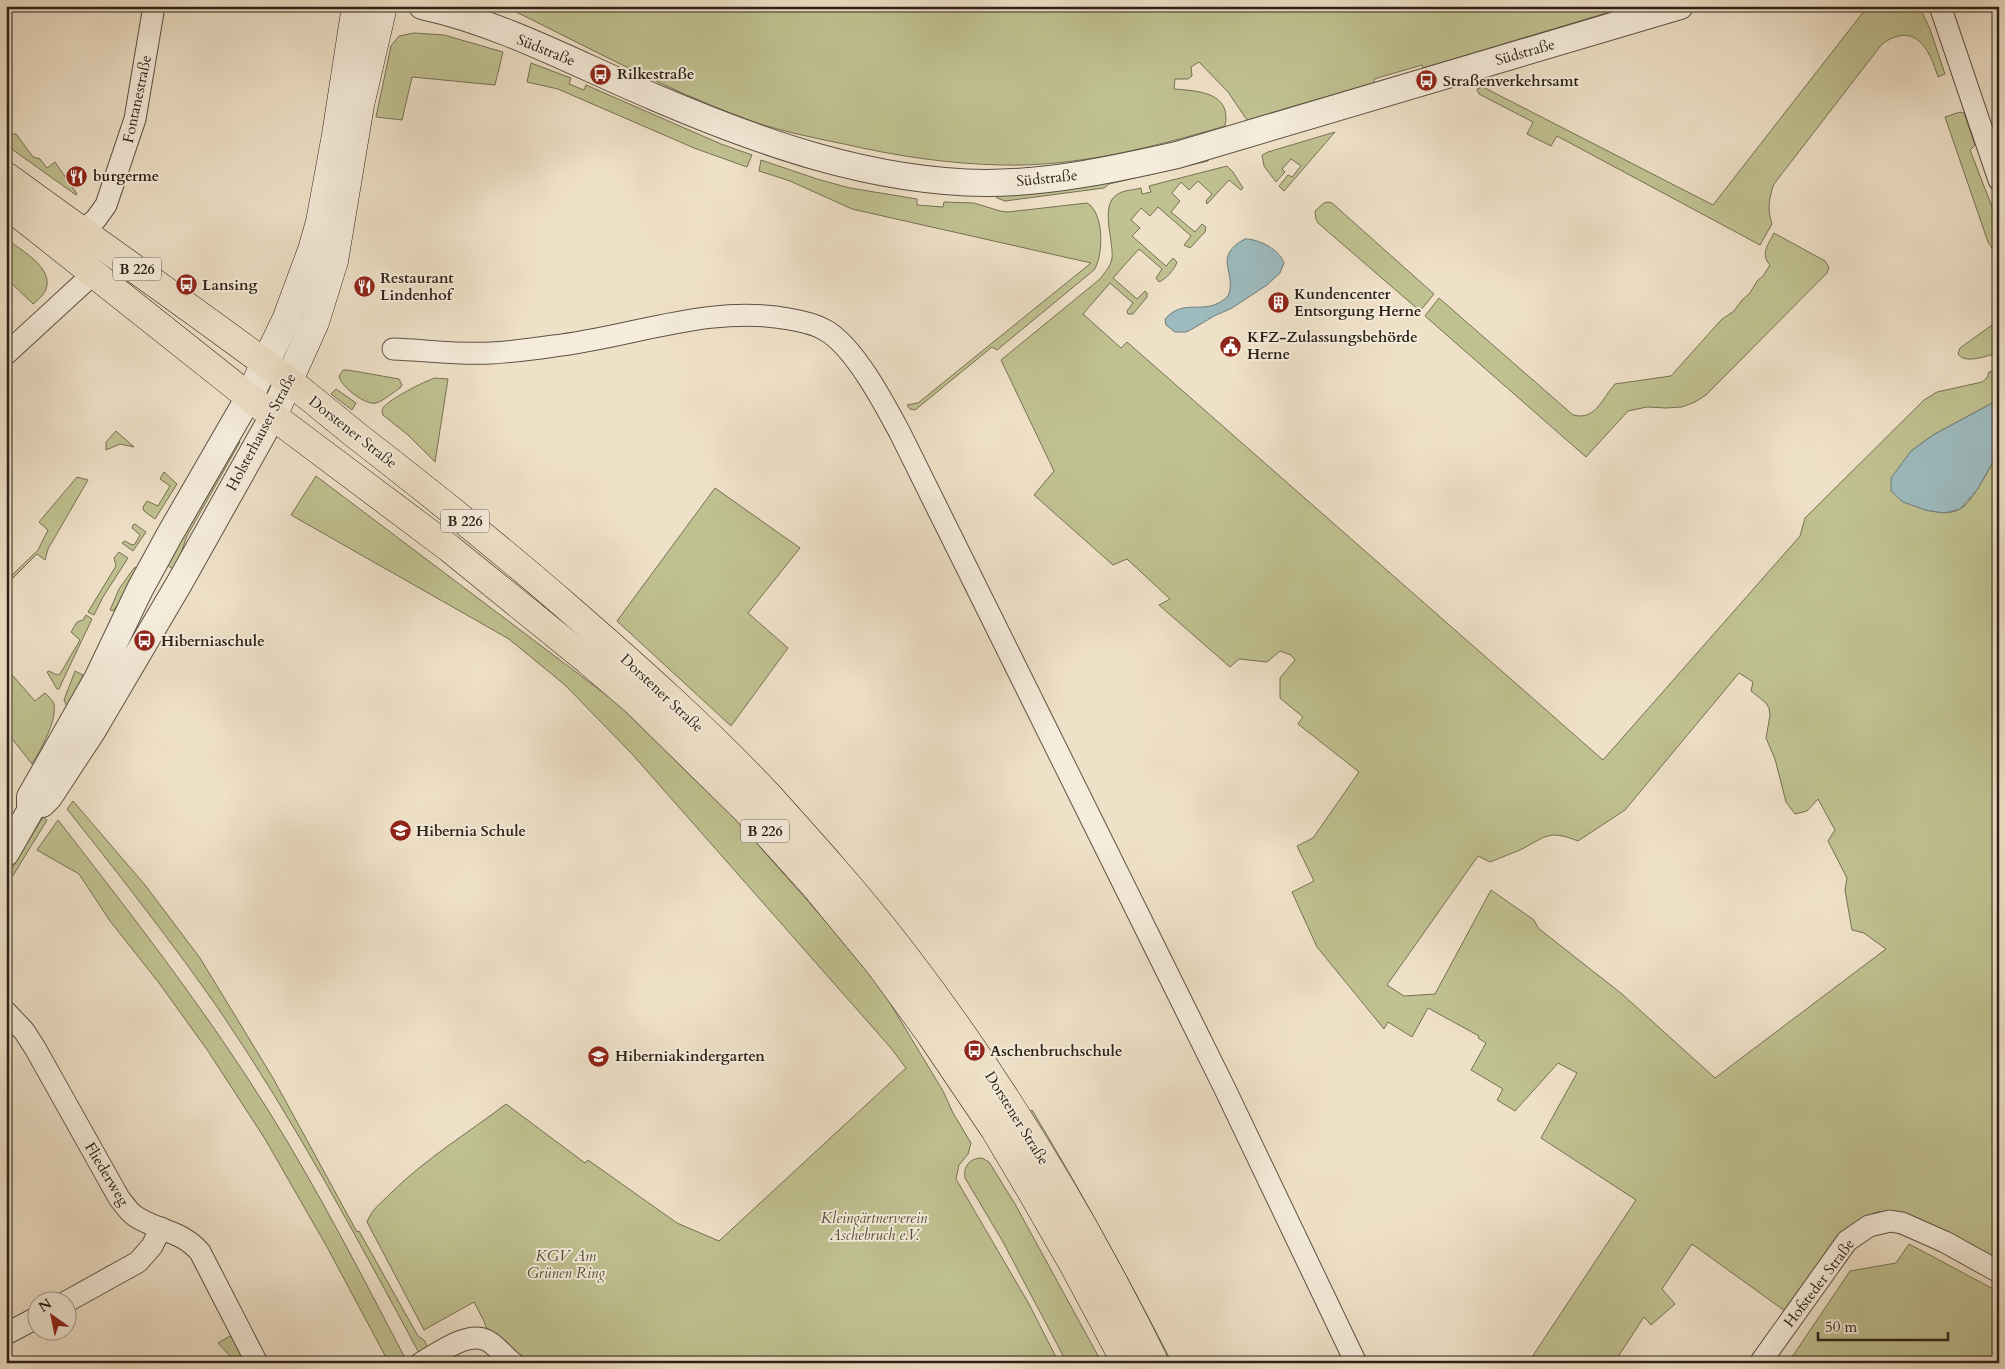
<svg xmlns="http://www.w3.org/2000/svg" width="2005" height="1369" viewBox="0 0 2005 1369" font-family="Cardo,serif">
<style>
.green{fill:#c0c191;stroke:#767154;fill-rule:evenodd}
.water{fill:#9dbbbf;stroke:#6f7d7c}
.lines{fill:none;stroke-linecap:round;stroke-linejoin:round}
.minor-casing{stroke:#5c5143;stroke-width:23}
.tertiary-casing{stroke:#5c5143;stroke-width:28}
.secondary-casing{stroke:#2b2117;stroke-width:29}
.primary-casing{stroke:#2b2117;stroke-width:29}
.minor{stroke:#f5ecdb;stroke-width:21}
.tertiary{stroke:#f5ecdb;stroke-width:26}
.secondary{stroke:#f5ecdb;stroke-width:28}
.primary{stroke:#efe1c8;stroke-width:28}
.labels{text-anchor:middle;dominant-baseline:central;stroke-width:4;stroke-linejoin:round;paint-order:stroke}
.shield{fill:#f5ecdb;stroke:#685e52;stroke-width:1}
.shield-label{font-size:14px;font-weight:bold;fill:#2b2117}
.street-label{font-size:15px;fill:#2b2117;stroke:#f5ecdb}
.poi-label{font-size:15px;font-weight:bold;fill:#2b2117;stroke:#f5ecdb;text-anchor:start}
.park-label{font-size:15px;font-style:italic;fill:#58513c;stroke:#f5ecdb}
</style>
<rect width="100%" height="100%" fill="#efe1c8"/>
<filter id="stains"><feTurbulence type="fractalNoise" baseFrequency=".004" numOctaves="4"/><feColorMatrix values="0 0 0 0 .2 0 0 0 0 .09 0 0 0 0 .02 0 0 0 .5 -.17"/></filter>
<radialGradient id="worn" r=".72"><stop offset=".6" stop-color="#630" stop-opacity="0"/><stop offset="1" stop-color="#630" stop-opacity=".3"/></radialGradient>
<g class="green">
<path d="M504 6H1630L1423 68 1422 65 1374 79V83L1247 120 1228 92 1199 62 1191 67 1192 76 1188 79H1175L1174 89C1198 91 1232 92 1225 126 1154 147 1077 167 1002 165 949 164 896 156 844 144 810 137 774 130 741 117 660 87 582 44 504 6Z"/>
<path d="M1868 6H1919L1930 29 1945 74 1938 77C1929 48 1915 21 1882 44L1774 184C1769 197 1767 210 1772 224L1760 245 1557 136 1551 146 1527 134 1533 122 1479 94 1477 89 1483 87 1713 205Z"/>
<path d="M414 33 444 35 503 52 495 85 412 77 402 120 376 117 391 46 399 36Z"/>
<path d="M531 63 571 78 569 84 584 90 586 85 721 144 752 155 747 167 694 148 558 89 527 82Z"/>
<path d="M1960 112 1964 113 1975 145 1970 150 1999 225V259L1988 242 1945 117Z"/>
<path d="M1335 132 1284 191 1279 186 1288 175 1292 177 1301 166 1291 159 1282 169 1285 172 1276 182 1264 166 1262 155 1268 152Z"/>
<path d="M14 134H16L33 157 40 159 47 168 55 162 77 194 76 195 6 145V138Z"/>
<path d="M1209 159 1208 161 1109 184 1104 188 1005 201 997 198 994 194Z"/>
<path d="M761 160 817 179 850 188 917 199V205L943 207 944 202 974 203 1000 211 1008 212 1087 203C1104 212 1104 255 1094 270L997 350 992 347 915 410 910 409 907 405 918 403 1091 263 852 209 790 181 759 171Z"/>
<path d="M1227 166 1233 172 1243 188 1241 190 1229 180 1207 204 1206 201 1212 194 1198 181 1189 190 1181 182 1172 193 1180 201 1171 212 1195 232 1202 224 1206 227 1205 232 1190 248 1184 245 1191 236 1158 207 1150 216 1141 208 1131 220 1140 228 1132 236 1166 266 1173 258 1177 262C1175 269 1166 279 1159 282L1156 278 1162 269 1139 249 1113 278 1137 299 1145 291 1147 293V297L1133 314H1128L1127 311 1133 303 1110 283 1083 314 1121 348 1127 342 1603 760 1800 536 1805 518 1924 400 1937 392 1982 382 1987 378 1989 372 1999 370V402L1996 401 1933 435 1911 451 1925 510C1936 512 1950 515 1960 509 1973 502 1991 465 1999 451V1266L1885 1212H1877L1870 1215 1789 1314 1692 1244 1662 1289 1675 1304 1651 1325 1644 1317 1614 1363H1528L1636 1200 1541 1138 1577 1073 1558 1063 1515 1111 1497 1100 1503 1089 1471 1070 1486 1043 1478 1038 1479 1036 1428 1008 1412 1037 1388 1022 1384 1029 1317 947 1292 892 1314 881 1297 846 1313 838 1359 772 1298 724 1303 717 1280 698V678L1295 660 1291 655 1280 651 1267 662 1239 659 1230 667 1159 605 1170 599 1127 559 1113 565 1034 495 1054 471 1001 360 1100 279C1105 272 1111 266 1112 258 1114 241 1099 204 1118 194 1124 190 1134 190 1141 188L1142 194 1151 192 1149 186ZM1739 673 1753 682 1751 691 1766 703 1769 708 1770 715 1766 738 1775 759 1786 802 1795 814 1807 811 1818 799 1835 830 1828 841 1847 878 1845 890 1852 930 1864 933 1886 949 1715 1078 1622 994 1538 928 1534 920 1491 890 1435 994 1404 996 1387 985 1478 856 1490 862C1500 858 1510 854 1520 850 1546 837 1548 829 1578 841L1625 810Z"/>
<path d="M1328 202 1332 203 1434 294 1420 311 1318 223 1316 219 1315 211 1324 203Z"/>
<path d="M1774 233 1825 261 1829 267 1827 273 1706 395 1695 402 1682 407 1666 408 1647 407 1628 411 1586 457 1425 316 1439 298 1573 415C1596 421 1602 398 1615 384L1671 376 1721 320 1734 311 1742 300 1750 293 1757 281 1763 276 1770 265C1760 254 1768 245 1774 233Z"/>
<path d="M6 239C20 249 54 268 46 289 44 295 38 300 33 304L6 278Z"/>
<path d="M1999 320V353C1987 355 1966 365 1958 354L1960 348Z"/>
<path d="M343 370H348L399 379 402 385 400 388C393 392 384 401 376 403 366 406 340 386 339 376Z"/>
<path d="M435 378 448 379 435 462 408 435 383 415C382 412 382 410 383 408 389 399 425 381 435 378Z"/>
<path d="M336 389 356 403 352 410 331 394Z"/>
<path d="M116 431 134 447 120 444 106 450V442Z"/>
<path d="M233 438 240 442 187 536 175 570 162 562Z"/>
<path d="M164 472 177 484 155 519 144 511 143 507 147 501 158 506 170 486 160 479Z"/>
<path d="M316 476 617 703 716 797 873 975 943 1091 953 1113 971 1143 968 1154 959 1165 956 1179 1029 1304 1059 1363H522L489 1335 484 1321 474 1302 424 1330 367 1222C372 1209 381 1203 391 1193 425 1159 468 1133 506 1104L585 1163 588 1160 677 1223 719 1241 906 1068 890 1047 633 755 565 685 509 639 291 515Z"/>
<path d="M77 477 88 480 48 549 45 560 37 554 6 585V581L38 550 48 530 39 522Z"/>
<path d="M715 488 800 548 748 613 788 648 731 726 617 621Z"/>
<path d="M135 524 146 532 133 551 122 543 125 541 132 545 135 544 140 535 132 528 133 525Z"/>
<path d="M119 552 128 558 103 597 94 615 88 612 116 566 114 558Z"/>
<path d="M136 567 141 569 135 582 113 611 110 610 119 589 134 568Z"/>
<path d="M86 615 92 619 63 680 59 689H57L47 672 49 671 57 675 60 674 80 640 71 632 77 622 83 620Z"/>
<path d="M6 668 35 701 45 693C48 696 53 700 54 705 57 721 40 751 32 764L6 731Z"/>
<path d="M75 671 83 675 69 711 64 700Z"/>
<path d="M73 801 145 885 200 958 273 1078 357 1232 359 1231 418 1336 424 1340 428 1348 419 1353C357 1238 295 1122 222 1014 173 943 120 876 67 809Z"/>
<path d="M43 817 47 820 6 887V878Z"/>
<path d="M58 820C131 914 205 1009 268 1110 318 1190 361 1274 405 1358L396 1363H389L327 1247 265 1139 208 1051 159 983 110 921 79 874 37 850Z"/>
<path d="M1032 1110C1082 1193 1128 1277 1172 1363H1165L1026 1114Z"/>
<path d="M982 1158 989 1162 1015 1204 1102 1363H1067L1003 1242 965 1178C963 1166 970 1158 982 1158Z"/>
<path d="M1909 1244 1999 1292V1363H1788L1850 1271 1896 1263Z"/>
<path d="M232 1335 247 1363H237L218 1343Z"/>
</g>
<g class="water">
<path d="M1245 239C1259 239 1279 249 1284 263L1280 273 1267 285 1232 308 1214 316 1194 328 1186 332H1175L1166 325 1165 319C1185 296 1206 318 1228 296 1238 273 1211 257 1245 239Z"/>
<path d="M1996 401 1999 402V451L1977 490 1960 509 1944 513 1925 510 1903 502 1891 491V478L1911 451 1933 435Z"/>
</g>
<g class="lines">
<defs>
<g id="minor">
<path d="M1940 6 1999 180"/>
<path d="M69 235 82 231 96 219 106 205 135 119 154 6"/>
<path d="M393 349C425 350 458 355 491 353 512 352 533 349 554 346 632 337 710 304 789 319 801 321 815 324 825 330 854 346 884 403 900 433L1224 1087 1356 1363"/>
<path d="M6 354 93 274"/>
<path d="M6 1012 24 1031 35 1048 119 1198C124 1204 128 1211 135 1216 157 1231 181 1230 200 1252L257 1363"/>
<path d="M66 1302 138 1262 152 1246 161 1228"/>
<path d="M6 1334 38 1317"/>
<path d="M421 1363C437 1354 467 1331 486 1340 494 1343 505 1357 513 1363"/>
<path d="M1760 1363 1847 1241 1869 1226 1890 1221 1902 1223 1945 1242 1999 1272"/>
</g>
<g id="tertiary">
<path d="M422 6C504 24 578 65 654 97 759 142 870 182 986 183 1050 183 1115 169 1177 155L1680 6"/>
<path d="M42 804 49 797 93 730 180 582 273 416"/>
<path d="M6 853 30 811V797L97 679 140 589 170 534 249 397"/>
</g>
<g id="secondary">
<path d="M249 397 286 320 312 250 320 222 336 135 356 6"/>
<path d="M273 416 315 322 334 261 360 105 383 6"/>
</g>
<g id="primary">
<path d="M6 176C99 244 193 309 285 378 310 397 333 417 357 436 428 491 498 547 566 606 635 666 705 728 768 795 813 845 858 895 899 948 999 1077 1083 1217 1155 1363"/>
<path d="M6 204 273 416 449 548 587 660 634 700 747 811 814 885 879 964 930 1034 995 1130 1030 1189 1073 1264 1126 1363"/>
</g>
</defs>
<use href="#minor" class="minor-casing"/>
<use href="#tertiary" class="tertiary-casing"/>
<use href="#secondary" class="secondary-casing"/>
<use href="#primary" class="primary-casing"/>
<use href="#minor" class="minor"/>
<use href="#tertiary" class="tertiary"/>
<use href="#secondary" class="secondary"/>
<use href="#primary" class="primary"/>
</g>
<defs>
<symbol id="bus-disc" viewBox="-11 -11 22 22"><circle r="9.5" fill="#8f2418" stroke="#f5ecdb"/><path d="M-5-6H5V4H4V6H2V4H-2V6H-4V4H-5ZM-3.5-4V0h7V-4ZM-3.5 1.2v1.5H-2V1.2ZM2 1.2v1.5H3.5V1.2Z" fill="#fff"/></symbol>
<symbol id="restaurant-disc" viewBox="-11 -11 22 22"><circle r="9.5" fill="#8f2418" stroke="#f5ecdb"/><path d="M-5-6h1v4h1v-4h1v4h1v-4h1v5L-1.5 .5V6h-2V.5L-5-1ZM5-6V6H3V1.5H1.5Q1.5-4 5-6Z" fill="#fff"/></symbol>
<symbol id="building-disc" viewBox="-11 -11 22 22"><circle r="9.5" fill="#8f2418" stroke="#f5ecdb"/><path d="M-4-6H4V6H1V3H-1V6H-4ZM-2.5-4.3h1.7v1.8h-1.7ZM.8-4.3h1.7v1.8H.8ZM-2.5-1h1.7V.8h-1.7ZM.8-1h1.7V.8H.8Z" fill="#fff"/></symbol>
<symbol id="civic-disc" viewBox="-11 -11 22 22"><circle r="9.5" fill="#8f2418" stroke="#f5ecdb"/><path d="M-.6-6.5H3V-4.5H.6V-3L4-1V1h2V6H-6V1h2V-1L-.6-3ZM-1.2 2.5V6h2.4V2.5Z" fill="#fff"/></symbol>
<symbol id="school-disc" viewBox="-11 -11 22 22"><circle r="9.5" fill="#8f2418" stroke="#f5ecdb"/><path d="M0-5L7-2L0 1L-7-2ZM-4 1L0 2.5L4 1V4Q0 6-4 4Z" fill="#fff"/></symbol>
</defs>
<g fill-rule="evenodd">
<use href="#bus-disc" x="588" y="62" width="25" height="25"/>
<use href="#bus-disc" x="1414" y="68" width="25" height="25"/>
<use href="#restaurant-disc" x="64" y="164" width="25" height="25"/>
<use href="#bus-disc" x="174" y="272" width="25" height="25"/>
<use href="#restaurant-disc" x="352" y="274" width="25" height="25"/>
<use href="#building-disc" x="1266" y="290" width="25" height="25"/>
<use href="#civic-disc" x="1218" y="334" width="25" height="25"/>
<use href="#bus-disc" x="132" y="628" width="25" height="25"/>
<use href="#school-disc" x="388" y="818" width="25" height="25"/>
<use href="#bus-disc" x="962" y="1038" width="25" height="25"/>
<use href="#school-disc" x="586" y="1044" width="25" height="25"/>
</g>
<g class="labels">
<g class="shield">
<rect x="113" y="257.5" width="48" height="23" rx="4"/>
<rect x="441" y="509.5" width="48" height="23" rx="4"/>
<rect x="741" y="819.5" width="48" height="23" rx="4"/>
</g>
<g class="shield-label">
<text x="137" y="269">B 226</text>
<text x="465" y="521">B 226</text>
<text x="765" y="831">B 226</text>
</g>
<g class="street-label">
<text transform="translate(546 50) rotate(22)">Südstraße</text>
<text transform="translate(1525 52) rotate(-16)">Südstraße</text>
<text transform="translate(137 99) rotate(-78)">Fontanestraße</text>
<text transform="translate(1047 178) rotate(-6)">Südstraße</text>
<text transform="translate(261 432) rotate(-62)">Holsterhauser Straße</text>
<text transform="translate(353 432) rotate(38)">Dorstener Straße</text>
<text transform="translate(662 693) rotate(43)">Dorstener Straße</text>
<text transform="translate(1017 1118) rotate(58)">Dorstener Straße</text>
<text transform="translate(107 1174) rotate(59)">Fliederweg</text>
<text transform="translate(1819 1283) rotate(-53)">Hofsteder Straße</text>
</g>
<g class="poi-label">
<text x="617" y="74">Rilkestraße</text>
<text x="1443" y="81">Straßenverkehrsamt</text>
<text x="93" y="176">burgerme</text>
<text x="380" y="278">Restaurant<tspan x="380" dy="17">Lindenhof</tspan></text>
<text x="202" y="285">Lansing</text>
<text x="1294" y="294">Kundencenter<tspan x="1294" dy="17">Entsorgung Herne</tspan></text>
<text x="1247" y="337">KFZ-Zulassungsbehörde<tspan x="1247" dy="17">Herne</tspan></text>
<text x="161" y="641">Hiberniaschule</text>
<text x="416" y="831">Hibernia Schule</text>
<text x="990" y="1051">Aschenbruchschule</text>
<text x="615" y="1056">Hiberniakindergarten</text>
</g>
<g class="park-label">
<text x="874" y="1218">Kleingärtnerverein<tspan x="874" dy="17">Aschebruch e.V.</tspan></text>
<text x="566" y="1256">KGV Am<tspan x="566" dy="17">Grünen Ring</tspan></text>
</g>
</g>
<rect width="2005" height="1369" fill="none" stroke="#efe1c8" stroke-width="25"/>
<rect x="8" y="8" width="1990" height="1354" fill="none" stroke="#2b2117" stroke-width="2.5"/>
<rect x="12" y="12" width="1980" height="1344" fill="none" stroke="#2b2117"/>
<g transform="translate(52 1316) rotate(327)"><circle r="24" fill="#f5ecdb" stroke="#a49b8d"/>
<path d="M0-4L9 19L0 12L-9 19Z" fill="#8f2418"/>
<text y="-8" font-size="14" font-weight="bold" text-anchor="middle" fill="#2b2117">N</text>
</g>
<path d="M1818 1332v8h130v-8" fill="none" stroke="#2b2117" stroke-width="2.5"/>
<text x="1825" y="1332" font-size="15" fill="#2b2117" stroke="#f5ecdb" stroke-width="4" paint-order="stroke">50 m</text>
<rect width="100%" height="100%" filter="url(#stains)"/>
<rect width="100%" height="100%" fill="url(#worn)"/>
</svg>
